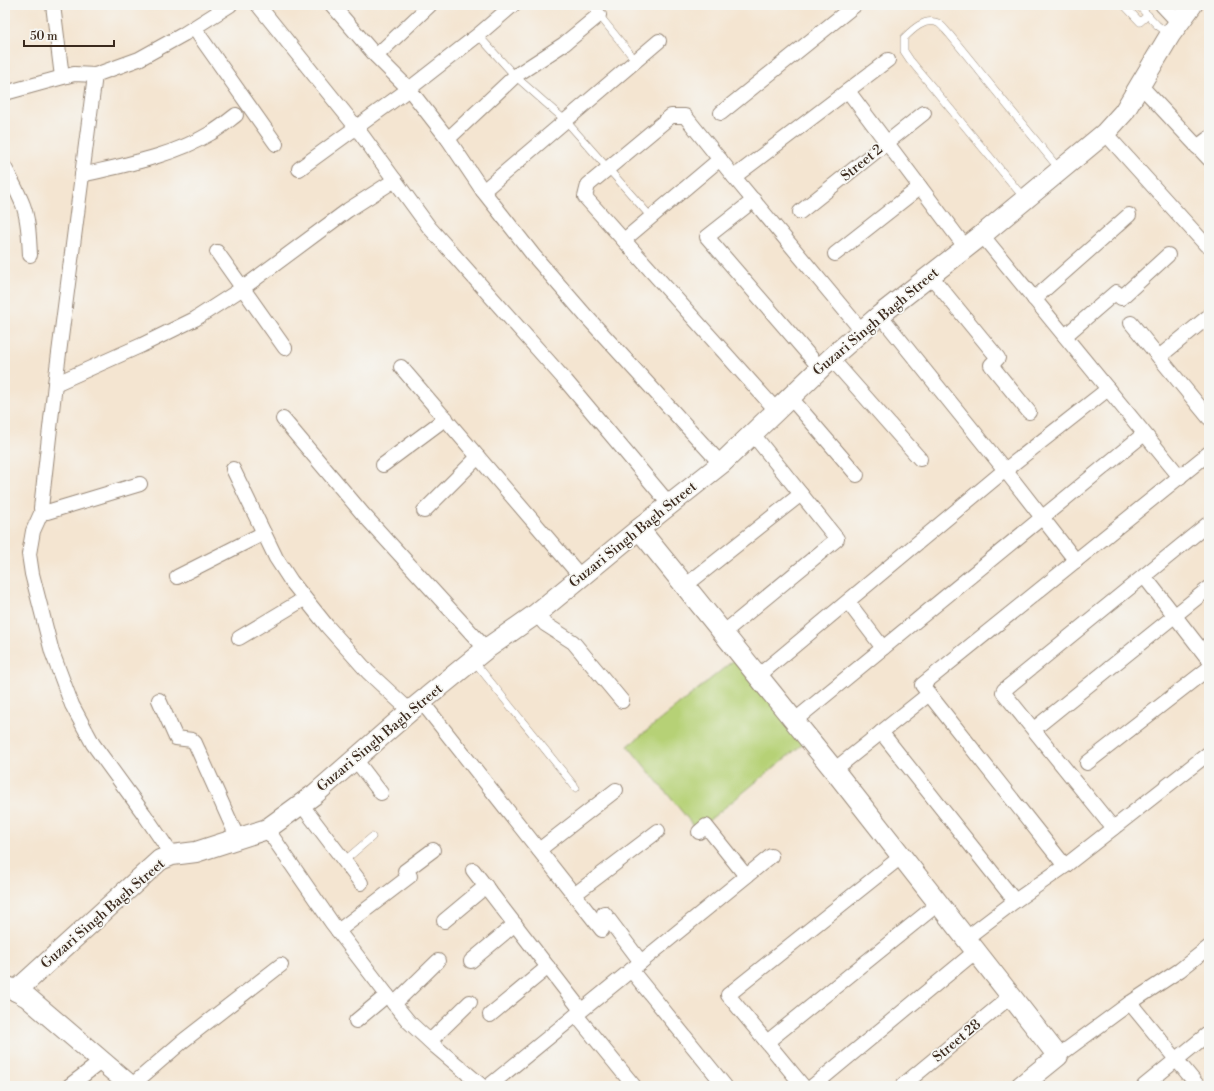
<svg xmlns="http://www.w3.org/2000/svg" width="1214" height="1091" viewBox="0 0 1214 1091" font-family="'Libre Bodoni',serif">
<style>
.green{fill:#b6d176;stroke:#787e4a}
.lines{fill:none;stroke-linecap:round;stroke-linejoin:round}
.lane-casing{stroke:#988878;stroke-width:8}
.street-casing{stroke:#988878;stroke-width:16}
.secondary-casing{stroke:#988878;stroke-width:22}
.lane{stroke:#fff;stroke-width:7}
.street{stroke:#fff;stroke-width:14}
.secondary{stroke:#fff;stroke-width:20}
.labels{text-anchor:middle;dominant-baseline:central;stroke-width:3.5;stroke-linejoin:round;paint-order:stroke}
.street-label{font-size:14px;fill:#3b2a1e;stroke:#f6f6f2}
</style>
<rect width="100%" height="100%" fill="#f6f6f2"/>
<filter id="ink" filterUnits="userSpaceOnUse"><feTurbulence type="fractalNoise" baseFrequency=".025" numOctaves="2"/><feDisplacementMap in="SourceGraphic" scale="8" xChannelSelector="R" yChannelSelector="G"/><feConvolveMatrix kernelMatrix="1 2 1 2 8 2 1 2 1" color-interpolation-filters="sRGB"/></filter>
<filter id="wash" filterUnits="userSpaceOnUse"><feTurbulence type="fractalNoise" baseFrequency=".012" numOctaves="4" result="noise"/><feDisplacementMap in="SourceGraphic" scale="16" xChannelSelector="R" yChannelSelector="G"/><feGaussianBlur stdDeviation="0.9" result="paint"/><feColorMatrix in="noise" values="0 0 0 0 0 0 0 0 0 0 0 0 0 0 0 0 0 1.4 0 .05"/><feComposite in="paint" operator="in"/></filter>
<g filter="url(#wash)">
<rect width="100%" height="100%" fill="#f4e5d1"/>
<path class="green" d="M740 655 809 739 697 830 628 746Z"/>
</g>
<g filter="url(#ink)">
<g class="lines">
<defs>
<g id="lane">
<path d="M591 5 636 61"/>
<path d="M1124 5 1140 22 1148 15"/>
<path d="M1138 5 1157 25 1170 35"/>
<path d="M478 35 515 76 566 121 651 217"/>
<path d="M1024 198 910 60 904 51V38C912 30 925 17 938 23 942 25 946 31 950 35L1060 170"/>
<path d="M473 660 576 788"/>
<path d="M344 861 372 837"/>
</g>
<g id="street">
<path d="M53 5 62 77"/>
<path d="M258 5 356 127 429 227 566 381 670 505"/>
<path d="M332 5 376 56 409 89 448 139 483 191 534 256 586 316 721 464"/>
<path d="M1162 5 1179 23"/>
<path d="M194 28 276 144"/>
<path d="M376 56 430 5"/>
<path d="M95 75 55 384 41 508 47 512 140 484"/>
<path d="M1140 85 1209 159"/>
<path d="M848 91 966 248"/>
<path d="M5 93 74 74 95 75 139 59 184 34 230 5"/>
<path d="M721 113 855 5"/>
<path d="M1105 133 1206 245"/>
<path d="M448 139 515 76 564 44 599 15"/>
<path d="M1197 147 1209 138"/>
<path d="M5 168C11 180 18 192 23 205 29 221 29 239 30 255"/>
<path d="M299 169 409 89 478 35 513 5"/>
<path d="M82 175C124 165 173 156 211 133 220 128 228 121 236 115"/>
<path d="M734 177 862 331"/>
<path d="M483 191 659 41"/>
<path d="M754 200 707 237 820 368"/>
<path d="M800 212 924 113"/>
<path d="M982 235 1180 477"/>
<path d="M624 240 720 159"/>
<path d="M217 252 285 348"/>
<path d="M835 254 920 187"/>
<path d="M930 275 998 358 991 365 1029 412"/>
<path d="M1034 299 1129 215"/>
<path d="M880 315 1005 470 1076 561"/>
<path d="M1131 323 1209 418"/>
<path d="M1065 336 1116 292 1121 298 1168 255"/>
<path d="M1159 357 1209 316"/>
<path d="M831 358 920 459"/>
<path d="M401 367 581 577"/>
<path d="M55 384 142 345 195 319 243 288 348 210 395 180"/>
<path d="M790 397 857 475"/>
<path d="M776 410 585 197 588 185 671 116H685L734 177 888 60"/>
<path d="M283 419 363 514 486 649"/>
<path d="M383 465 446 418"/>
<path d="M233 469 276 558 291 581 327 626 368 672 410 711"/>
<path d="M43 509 33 531 29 554 32 574 52 652 72 705 93 744 144 814 172 855"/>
<path d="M424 511 478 457"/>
<path d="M1144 576 1209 660"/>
<path d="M177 577 264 533"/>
<path d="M685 586 801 494"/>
<path d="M848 602 883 648"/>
<path d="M536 614 545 624 573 642 622 701"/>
<path d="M723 633 837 539 752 433"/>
<path d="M239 638 304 599"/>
<path d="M758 676 1005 470 1108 389"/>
<path d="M929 694 1065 866"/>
<path d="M159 700 176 738 192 740 195 743 238 839"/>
<path d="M422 702 602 930"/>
<path d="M794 721 1144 434"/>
<path d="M1034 729 1209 588"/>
<path d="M881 732 1015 901"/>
<path d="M355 759 381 793"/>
<path d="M1087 763 1209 668"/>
<path d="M834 770 929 694 922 685 1209 453"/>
<path d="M301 804 361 883"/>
<path d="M1113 828 1003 692 1004 690 1209 523"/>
<path d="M267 829 332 923 387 995 356 1021"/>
<path d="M699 832 706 826 746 876"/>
<path d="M539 850 616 790"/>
<path d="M473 870 581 1010"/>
<path d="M574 895 658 831"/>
<path d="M604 913 641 962"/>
<path d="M444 921 486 886"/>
<path d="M338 931 410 876 405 871 433 850"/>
<path d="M973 933 1015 901 1065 866 1209 753"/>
<path d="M471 961 515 924"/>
<path d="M631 970 725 1086"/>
<path d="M387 995 409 1022 436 1047 482 1086"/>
<path d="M1130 1003 1198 1086"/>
<path d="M394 1004 438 961"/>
<path d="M490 1015 548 967"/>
<path d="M576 1015 634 1086"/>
<path d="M430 1041 470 1002"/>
<path d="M767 1042 939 903"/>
<path d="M1058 1056 1130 1003 1180 970 1209 947"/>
<path d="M69 1086 102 1061"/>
<path d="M131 1086 183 1041 281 965"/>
<path d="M489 1086 771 856"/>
<path d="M803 1086 728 995 902 856"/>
<path d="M813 1086 976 951"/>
<path d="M902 1086 1011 996"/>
<path d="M1144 1086 1209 1033"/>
</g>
<g id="secondary">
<path d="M639 529 834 770 1058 1056 1021 1086"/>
<path d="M5 986 13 989 27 997 131 1086"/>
<path d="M16 991 160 860 172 855 196 852 267 829 315 794 410 711 486 649 536 614 639 529 721 464 831 358 880 315 982 235 1105 133 1124 112 1170 35 1192 5"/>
</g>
</defs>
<use href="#lane" class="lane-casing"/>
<use href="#street" class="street-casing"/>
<use href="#secondary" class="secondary-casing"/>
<use href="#lane" class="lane"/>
<use href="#street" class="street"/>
<use href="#secondary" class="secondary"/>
</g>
</g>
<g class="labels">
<g class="street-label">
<text transform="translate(862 163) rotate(-39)">Street 2</text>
<text transform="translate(876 322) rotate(-40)">Guzari Singh Bagh Street</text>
<text transform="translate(633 535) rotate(-39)">Guzari Singh Bagh Street</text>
<text transform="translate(380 738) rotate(-40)">Guzari Singh Bagh Street</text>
<text transform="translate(103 914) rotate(-41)">Guzari Singh Bagh Street</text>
<text transform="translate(957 1041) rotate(-40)">Street 28</text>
</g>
</g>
<rect width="1214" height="1091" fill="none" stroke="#f6f6f2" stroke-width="20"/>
<path d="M24 40v6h90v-6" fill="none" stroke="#3b2a1e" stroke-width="2"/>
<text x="30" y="40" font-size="12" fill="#3b2a1e" stroke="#f6f6f2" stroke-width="3" paint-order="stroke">50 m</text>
</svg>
